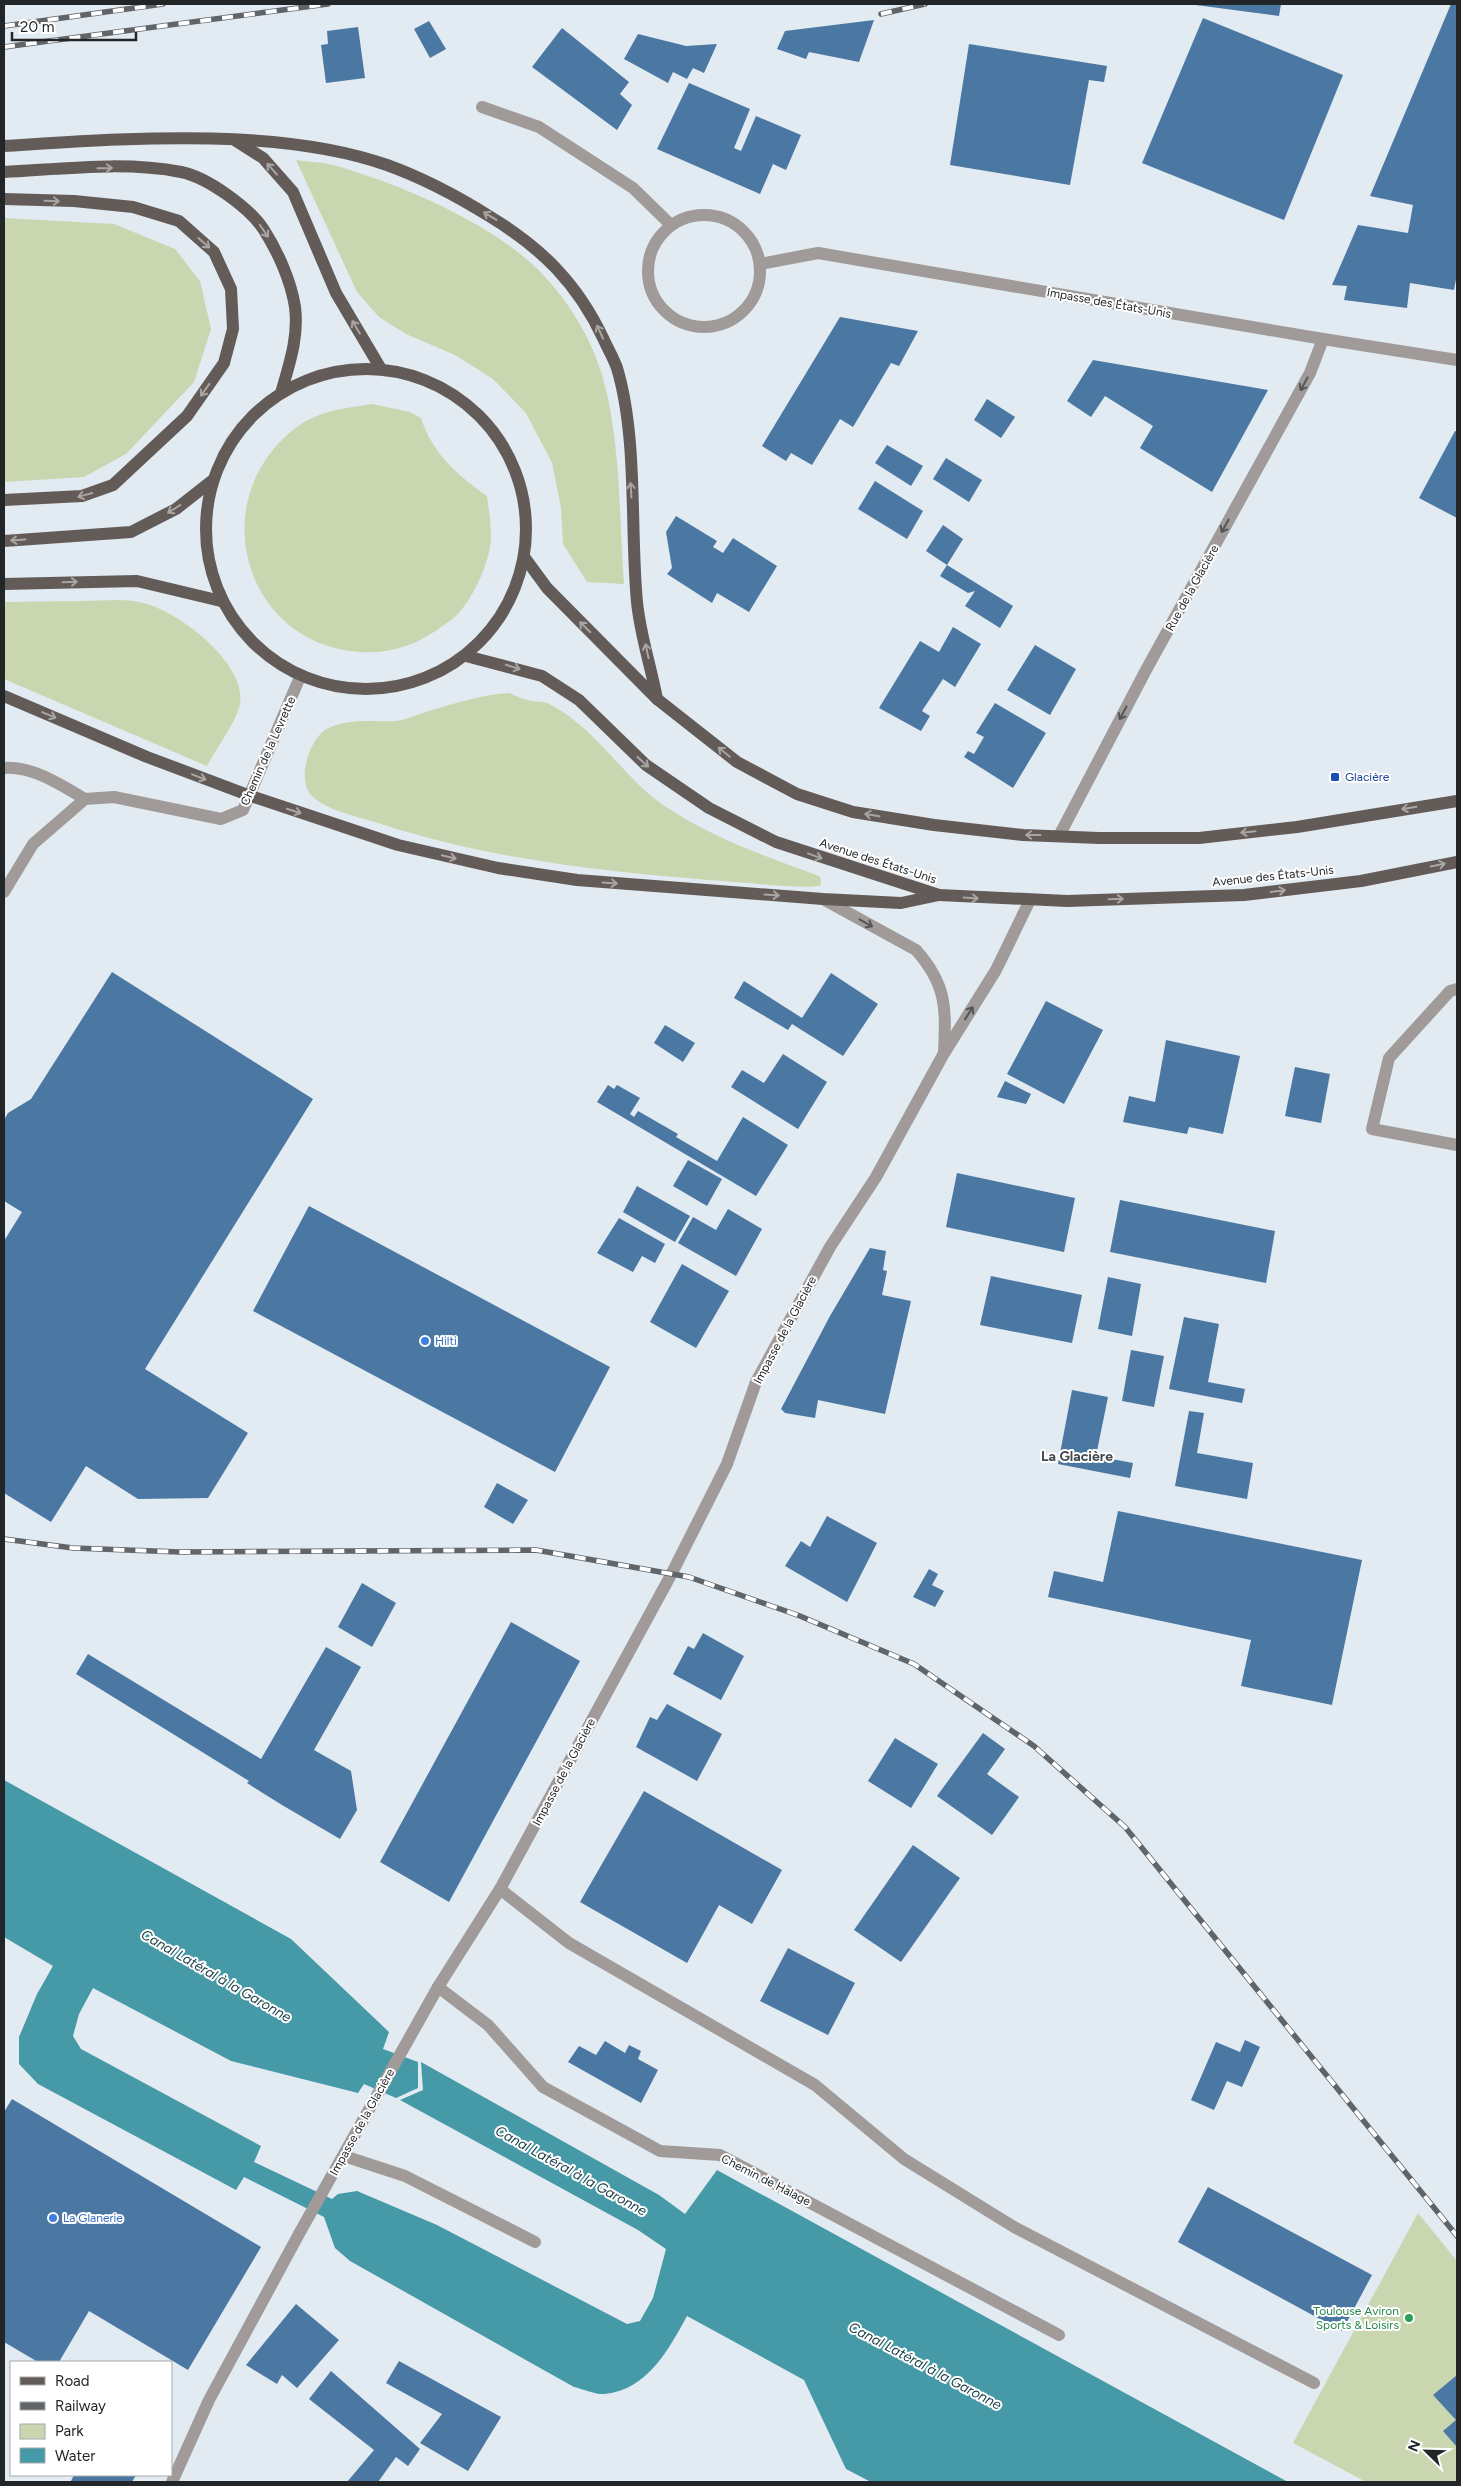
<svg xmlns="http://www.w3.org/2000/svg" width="1461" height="2486" viewBox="0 0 1461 2486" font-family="Figtree,sans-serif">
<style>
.green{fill:#cad6af}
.water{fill:#4699a6}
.building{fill:#4a78a2}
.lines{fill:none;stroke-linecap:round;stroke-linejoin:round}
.minor{stroke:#a09b99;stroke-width:12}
.major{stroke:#635b58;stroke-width:12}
.rail-casing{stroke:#60656a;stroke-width:5.5}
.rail{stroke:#fff;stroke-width:4;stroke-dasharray:11;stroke-linecap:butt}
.oneway{stroke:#a9a5a3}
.oneway2{stroke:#555556}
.transit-dot{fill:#1a4fb4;stroke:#fff;stroke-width:2}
.shop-dot{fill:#3f7fe0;stroke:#fff;stroke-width:2}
.leisure-dot{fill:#2e9e5b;stroke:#fff;stroke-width:2}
.labels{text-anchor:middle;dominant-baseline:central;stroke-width:4;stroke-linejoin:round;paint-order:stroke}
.street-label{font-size:12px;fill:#232629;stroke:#fff}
.transit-label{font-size:12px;fill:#164399;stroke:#fff;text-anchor:start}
.shop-label{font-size:12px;fill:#366cbe;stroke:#fff;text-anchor:start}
.leisure-label{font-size:12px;fill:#27864d;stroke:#fff;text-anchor:end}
.neighbourhood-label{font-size:14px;font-weight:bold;fill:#434a50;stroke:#fff}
.water-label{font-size:14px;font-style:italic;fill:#1a4147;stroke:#fff}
</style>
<rect width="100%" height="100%" fill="#e2eaf2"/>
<g class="green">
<path d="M296 160C309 162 324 162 337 166 401 185 482 219 532 264 564 293 591 336 603 378 621 444 619 516 624 584L587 582 563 544 561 508 552 463 526 413 493 379 455 355 406 334 379 317 357 292Z"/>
<path d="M4 218 114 224 175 249 200 281 211 329 194 382 126 454 84 477 4 482Z"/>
<path d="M372 404 410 412 421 418C432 453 458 476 487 496 489 510 491 524 491 538 490 562 473 599 456 616 451 621 443 625 437 630 414 646 388 654 360 652 242 644 203 497 297 427 318 411 346 408 372 404Z"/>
<path d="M82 601C101 601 125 598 143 603 179 611 252 667 239 708 233 726 216 749 207 766L4 679V602Z"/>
<path d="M509 693C516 696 523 699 531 701 537 702 544 701 549 704 594 726 622 776 663 805 712 838 765 856 819 876L821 879V885C807 890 752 883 735 882 614 873 494 861 378 823 356 816 331 812 313 797 296 782 308 742 325 730 345 718 372 722 395 721 406 720 418 714 429 711 457 703 480 695 509 693Z"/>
<path d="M1418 2213 1457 2261V2482H1366L1293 2443Z"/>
</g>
<path class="water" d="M4 1780 291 1939 389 2032 383 2049 418 2062V2088L396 2098 364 2084 358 2093 231 2061 93 1988 79 2014 73 2036 81 2049 261 2146 254 2162 332 2199 338 2194 357 2191 437 2225 627 2324 640 2321 653 2298 666 2249 638 2230 400 2100 423 2090 421 2062 659 2195 685 2214 717 2170 1288 2482H871L846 2469 804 2380 687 2316C669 2349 647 2390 605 2394 596 2395 583 2389 574 2387L350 2261 335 2248 324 2217 244 2177 236 2190 38 2084 19 2064V2037L37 1994 53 1966 4 1937Z"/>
<g class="building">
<path d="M1188 4H1281L1279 16Z"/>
<path d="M1451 4H1457V274L1454 290 1410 283 1407 308 1344 300 1347 286 1332 285 1358 225 1408 233 1413 205 1370 196Z"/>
<path d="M1203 18 1343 75 1284 220 1142 163Z"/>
<path d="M874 20 859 62 809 52 806 59 777 49 785 31Z"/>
<path d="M429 21 446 49 430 58 414 29Z"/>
<path d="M358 27 365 78 326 83 321 45 328 44 327 31Z"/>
<path d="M562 28 629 82 620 94 632 105 617 130 532 67Z"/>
<path d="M638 34 686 46 717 44 704 73 693 68 687 79 673 72 668 83 624 59Z"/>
<path d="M969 44 1107 66 1104 82 1089 80 1070 185 950 165Z"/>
<path d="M689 83 750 109 734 148 741 151 756 116 801 135 786 170 773 164 760 194 657 149Z"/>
<path d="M840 317 918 331 899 366 891 363 853 427 840 419 812 465 791 453 786 461 762 446Z"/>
<path d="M1093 360 1268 390 1212 492 1140 448 1153 426 1105 396 1091 417 1067 401Z"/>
<path d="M987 399 1015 417 1001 438 974 420Z"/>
<path d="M1455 431 1457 432V518L1419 498Z"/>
<path d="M887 445 923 466 911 486 875 463Z"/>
<path d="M946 458 982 480 969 502 933 479Z"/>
<path d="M875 481 923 511 907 539 858 509Z"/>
<path d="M676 516 717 541 713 547 723 553 733 538 777 566 749 612 717 593 712 603 667 574 672 568 666 532Z"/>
<path d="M943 525 963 539 947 565 1013 606 1000 628 965 606 975 591 968 593 940 576 947 565 926 551Z"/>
<path d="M953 627 981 644 955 687 943 679 922 711 930 716 921 731 879 708 920 641 939 652Z"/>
<path d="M1035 645 1076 669 1050 715 1007 690Z"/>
<path d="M995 703 1046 733 1013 788 964 757 968 751 974 754 984 737 976 733Z"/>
<path d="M112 972 313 1099 145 1369 248 1433 208 1498 138 1499 86 1466 51 1522 4 1493V1241L22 1212 4 1201V1120L8 1113 31 1099Z"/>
<path d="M831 973 878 1004 843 1056 792 1024 788 1030 734 998 744 981 802 1018Z"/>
<path d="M1046 1001 1103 1030 1064 1104 1007 1074Z"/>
<path d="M665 1025 695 1043 683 1062 654 1043Z"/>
<path d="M1166 1040 1240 1056 1223 1134 1189 1127 1187 1134 1123 1122 1129 1096 1155 1102Z"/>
<path d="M783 1054 827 1082 798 1129 731 1087 742 1070 764 1083Z"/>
<path d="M1295 1067 1330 1074 1321 1123 1285 1116Z"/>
<path d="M1005 1081 1031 1094 1026 1104 997 1097Z"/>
<path d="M608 1085 614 1089 617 1085 640 1098 630 1114 634 1117 638 1111 678 1134 676 1137 717 1161 743 1117 788 1145 756 1196 597 1102Z"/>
<path d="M688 1160 722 1179 707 1206 673 1186Z"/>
<path d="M957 1173 1075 1198 1064 1252 946 1227Z"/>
<path d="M637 1186 690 1216 675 1242 623 1212Z"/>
<path d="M1120 1200 1275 1231 1266 1283 1110 1252Z"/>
<path d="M309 1206 610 1367 555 1472 253 1311Z"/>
<path d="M728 1209 762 1229 736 1276 678 1243 693 1217 716 1230Z"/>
<path d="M619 1218 665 1244 655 1263 642 1256 633 1272 597 1253Z"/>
<path d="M870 1248 886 1251 883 1270 887 1271 882 1295 911 1301 885 1414 818 1400 815 1418 785 1413 781 1409 830 1316Z"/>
<path d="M682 1264 729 1291 696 1348 650 1322Z"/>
<path d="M991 1276 1082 1295 1072 1343 980 1325Z"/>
<path d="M1108 1277 1141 1284 1132 1336 1098 1329Z"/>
<path d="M1184 1317 1219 1324 1208 1382 1245 1389 1242 1403 1169 1389Z"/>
<path d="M1131 1350 1164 1356 1154 1407 1122 1401Z"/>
<path d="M1072 1390 1108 1397 1096 1456 1133 1463 1130 1478 1058 1464Z"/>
<path d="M1189 1411 1204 1413 1197 1453 1253 1463 1247 1499 1175 1486Z"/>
<path d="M497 1483 528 1500 513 1524 484 1507Z"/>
<path d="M1118 1511 1362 1560 1332 1705 1241 1686 1251 1640 1048 1597 1054 1571 1103 1582Z"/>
<path d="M827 1516 877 1543 847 1602 785 1566 801 1541 810 1547Z"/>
<path d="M929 1569 938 1574 932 1585 944 1591 935 1607 913 1597Z"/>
<path d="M362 1583 396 1603 372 1647 338 1627Z"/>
<path d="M511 1622 580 1661 449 1902 380 1862Z"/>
<path d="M703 1633 744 1656 721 1700 673 1674 688 1646 694 1649Z"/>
<path d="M326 1647 361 1667 314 1750 351 1771 357 1810 340 1839 282 1805 247 1783 249 1781 76 1674 88 1654 261 1759Z"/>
<path d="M667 1704 722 1734 697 1781 636 1747 650 1717 657 1720Z"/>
<path d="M983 1733 1005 1749 987 1774 1019 1797 992 1835 937 1796Z"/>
<path d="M895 1738 938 1764 911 1808 868 1781Z"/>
<path d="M644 1791 782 1870 752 1924 719 1905 687 1963 580 1902Z"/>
<path d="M913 1845 960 1878 901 1962 854 1930Z"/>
<path d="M788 1948 855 1983 828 2035 760 2001Z"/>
<path d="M1245 2040 1260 2047 1242 2087 1227 2081 1214 2110 1191 2100 1216 2042 1240 2052Z"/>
<path d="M605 2041 625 2053 629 2045 641 2051 638 2059 658 2070 641 2103 568 2062 579 2046 596 2055Z"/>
<path d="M12 2099 261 2247 188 2370 89 2311 59 2362H38L4 2342V2112Z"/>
<path d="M1208 2187 1372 2275 1342 2331 1178 2242Z"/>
<path d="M296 2304 339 2340 297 2388 282 2375 277 2384 246 2365Z"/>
<path d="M399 2361 501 2417 468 2471 420 2443 442 2414 386 2383Z"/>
<path d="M331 2371 420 2449 408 2466 396 2457 378 2482H347L374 2450 309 2399Z"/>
<path d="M1457 2375V2447L1443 2431 1456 2420 1433 2395Z"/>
<path d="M74 2475H136L132 2482H73L71 2481Z"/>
</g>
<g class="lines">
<g class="minor">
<path d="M482 107 539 127 633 188 671 225"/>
<circle cx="704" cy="271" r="56"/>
<path d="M760 264 818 253 1323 339 1457 360"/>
<path d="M4 768C33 766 61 785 85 799"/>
<path d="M1059 836 1146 670 1310 373 1323 339"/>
<path d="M4 892 33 844 85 799 114 797 221 819 243 810 300 677"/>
<path d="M823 899 916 950C947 985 946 1008 944 1052"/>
<path d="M1457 989 1450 991 1389 1058 1372 1129 1457 1145"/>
<path d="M500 1889 569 1943 815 2085 904 2159 1014 2227 1314 2383"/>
<path d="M438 1987 488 2025 543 2087 660 2151 720 2155 1059 2335"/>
<path d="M344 2156 405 2176 535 2242"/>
<path d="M172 2482 209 2400 300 2232 438 1987 500 1889 672 1573 727 1464 756 1382 830 1247 876 1177 943 1055 996 970 1030 900"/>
</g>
<g class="major">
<path d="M236 141 263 158 293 192 336 293 381 369"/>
<path d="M4 146C121 139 276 126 387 165 423 178 457 196 489 216 542 248 578 284 604 340 608 349 614 359 617 368 638 438 630 529 637 602 640 634 651 667 657 699"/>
<path d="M4 172C62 169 124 161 181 172 207 177 250 208 264 230 278 252 291 281 295 307 299 337 289 365 281 393"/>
<path d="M4 199 74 201 133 207 179 221 214 252 231 289 233 329 224 363 187 416 113 485 82 496 4 500"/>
<circle cx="366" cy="529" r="160"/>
<path d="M4 541 131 532 176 509 213 480"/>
<path d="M525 558 547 588 657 699 737 762 797 794 853 812 934 825 1023 835 1099 838H1199L1297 827 1457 801"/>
<path d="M4 584 137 581 221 601"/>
<path d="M466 656 542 676 579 700 646 765 709 808 776 842 939 895 1067 901 1244 895 1361 881 1457 862"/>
<path d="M4 696 147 757 248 795 398 845 498 868 577 880 823 899 901 903 939 895"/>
</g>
<defs>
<g id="rail">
<path d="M881 14 925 4"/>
<path d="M4 26 163 4"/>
<path d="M4 47 328 4"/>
<path d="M4 1539 73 1548 180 1552 536 1550 689 1577 800 1616 914 1664 1034 1746 1125 1827 1457 2236"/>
</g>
</defs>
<use href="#rail" class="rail-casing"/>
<use href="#rail" class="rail"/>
</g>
<defs><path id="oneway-shaft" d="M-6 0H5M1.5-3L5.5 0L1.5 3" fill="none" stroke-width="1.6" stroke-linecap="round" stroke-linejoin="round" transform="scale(1.25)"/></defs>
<g class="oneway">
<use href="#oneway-shaft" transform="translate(105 168) rotate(-1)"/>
<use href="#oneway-shaft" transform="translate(272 169) rotate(-132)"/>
<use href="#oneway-shaft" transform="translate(52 201) rotate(2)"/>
<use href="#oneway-shaft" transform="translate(490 216) rotate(-149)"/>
<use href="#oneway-shaft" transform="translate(264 231) rotate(56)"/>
<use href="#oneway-shaft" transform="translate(204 243) rotate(41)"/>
<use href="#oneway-shaft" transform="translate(356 327) rotate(-121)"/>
<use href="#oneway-shaft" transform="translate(600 332) rotate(-115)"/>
<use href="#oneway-shaft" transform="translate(205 390) rotate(125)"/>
<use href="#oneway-shaft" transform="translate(631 490) rotate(-93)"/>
<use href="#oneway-shaft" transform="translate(85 495) rotate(165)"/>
<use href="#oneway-shaft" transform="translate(174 509) rotate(148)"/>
<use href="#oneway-shaft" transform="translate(18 540) rotate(176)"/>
<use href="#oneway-shaft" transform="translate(70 582) rotate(-2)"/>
<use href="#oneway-shaft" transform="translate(585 627) rotate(-135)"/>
<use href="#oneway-shaft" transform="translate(647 651) rotate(-102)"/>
<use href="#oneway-shaft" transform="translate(513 667) rotate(17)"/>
<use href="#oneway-shaft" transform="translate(49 715) rotate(23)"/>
<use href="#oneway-shaft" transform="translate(724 752) rotate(-141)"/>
<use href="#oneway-shaft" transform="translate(643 762) rotate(42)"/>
<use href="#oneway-shaft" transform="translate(199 777) rotate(21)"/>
<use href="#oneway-shaft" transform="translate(1409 808) rotate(171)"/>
<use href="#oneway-shaft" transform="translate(294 811) rotate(18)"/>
<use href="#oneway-shaft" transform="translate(872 815) rotate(-170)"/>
<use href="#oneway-shaft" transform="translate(1248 832) rotate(174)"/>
<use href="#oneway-shaft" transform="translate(1033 835) rotate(-180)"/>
<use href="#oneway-shaft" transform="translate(815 856) rotate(20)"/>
<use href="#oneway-shaft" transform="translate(449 857) rotate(13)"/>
<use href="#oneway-shaft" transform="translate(1438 865) rotate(-11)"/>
<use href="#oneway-shaft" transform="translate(610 883) rotate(4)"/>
<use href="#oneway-shaft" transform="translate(1278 891) rotate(-7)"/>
<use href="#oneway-shaft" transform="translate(772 895) rotate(4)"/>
<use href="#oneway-shaft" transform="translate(971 898) rotate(4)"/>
<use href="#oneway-shaft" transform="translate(1116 899) rotate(-2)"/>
</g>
<g class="oneway2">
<use href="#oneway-shaft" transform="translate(1304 384) rotate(119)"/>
<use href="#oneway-shaft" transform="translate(1225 526) rotate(119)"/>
<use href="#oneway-shaft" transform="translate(1123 713) rotate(118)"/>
<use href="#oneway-shaft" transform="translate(866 923) rotate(29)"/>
<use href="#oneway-shaft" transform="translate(969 1013) rotate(-58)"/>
</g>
<rect class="transit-dot" x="1330" y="772" width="10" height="10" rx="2.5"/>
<g class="shop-dot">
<circle cx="425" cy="1341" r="5"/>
<circle cx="53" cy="2218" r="5"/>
</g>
<circle class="leisure-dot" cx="1409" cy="2318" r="5"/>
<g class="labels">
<g class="street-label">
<text transform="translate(1109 303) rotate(10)">Impasse des États-Unis</text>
<text transform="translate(1192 588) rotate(-61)">Rue de la Glacière</text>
<text transform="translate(268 751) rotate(-66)">Chemin de la Levrette</text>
<text transform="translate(878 861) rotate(18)">Avenue des États-Unis</text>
<text transform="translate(1273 876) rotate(-6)">Avenue des États-Unis</text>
<text transform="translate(785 1330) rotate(-62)">Impasse de la Glacière</text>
<text transform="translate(564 1772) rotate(-62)">Impasse de la Glacière</text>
<text transform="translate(362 2122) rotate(-61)">Impasse de la Glacière</text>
<text transform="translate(766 2180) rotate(27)">Chemin de Halage</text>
</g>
<g class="transit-label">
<text x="1345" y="777">Glacière</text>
</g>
<g class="shop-label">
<text x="435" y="1341">Hilti</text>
<text x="63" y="2218">La Glanerie</text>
</g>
<g class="leisure-label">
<text x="1399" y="2311">Toulouse Aviron<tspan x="1399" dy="14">Sports &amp; Loisirs</tspan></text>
</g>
<g class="neighbourhood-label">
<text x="1077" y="1456">La Glacière</text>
</g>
<g class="water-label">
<text transform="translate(216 1976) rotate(30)">Canal Latéral à la Garonne</text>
<text transform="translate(571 2171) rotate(29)">Canal Latéral à la Garonne</text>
<text transform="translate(925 2366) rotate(28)">Canal Latéral à la Garonne</text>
</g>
</g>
<rect width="1461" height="2486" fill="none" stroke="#232629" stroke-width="10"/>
<rect x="10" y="2361" width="162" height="115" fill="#ffffff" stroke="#a7a8a9"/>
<rect x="20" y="2377" width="25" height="8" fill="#635b58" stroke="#a7a8a9"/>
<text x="55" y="2386" font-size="15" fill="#232629">Road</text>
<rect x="20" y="2402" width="25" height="8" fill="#60656a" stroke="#a7a8a9"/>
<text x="55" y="2411" font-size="15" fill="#232629">Railway</text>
<rect x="20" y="2424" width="25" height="15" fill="#cad6af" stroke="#a7a8a9"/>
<text x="55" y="2436" font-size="15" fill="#232629">Park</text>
<rect x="20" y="2448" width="25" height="15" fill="#4699a6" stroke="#a7a8a9"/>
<text x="55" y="2461" font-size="15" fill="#232629">Water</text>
<g transform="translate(1426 2451) rotate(293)" stroke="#ffffff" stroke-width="4" paint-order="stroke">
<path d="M0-4L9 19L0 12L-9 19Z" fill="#232629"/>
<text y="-8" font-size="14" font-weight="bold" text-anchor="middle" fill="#232629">N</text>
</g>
<path d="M12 32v8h124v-8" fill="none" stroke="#232629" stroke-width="2.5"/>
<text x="20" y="32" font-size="15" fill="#232629" stroke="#ffffff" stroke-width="4" paint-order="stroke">20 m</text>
</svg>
